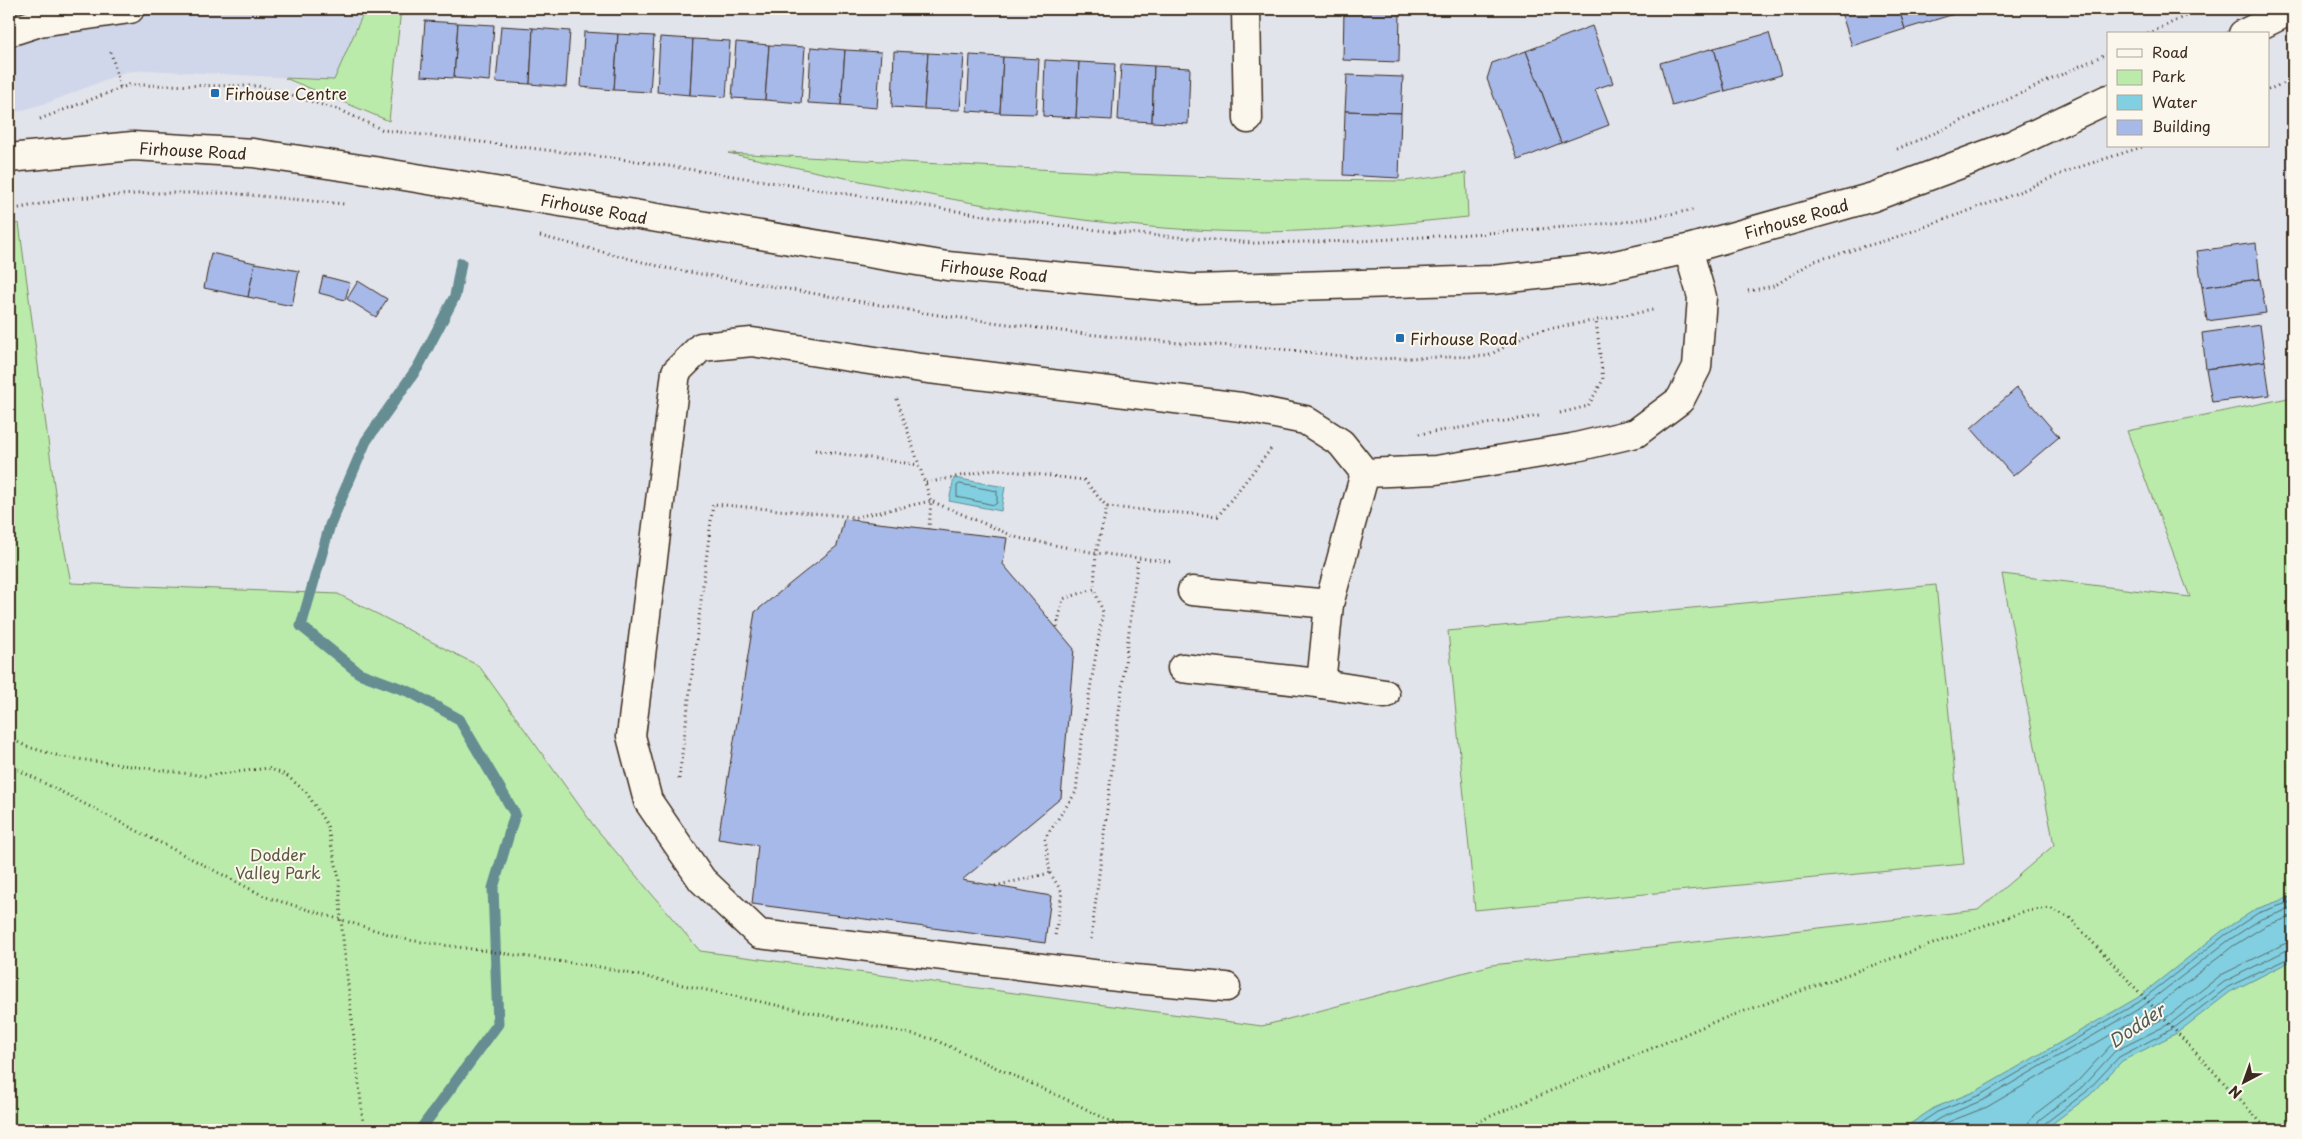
<svg xmlns="http://www.w3.org/2000/svg" width="2302" height="1139" viewBox="0 0 2302 1139" font-family="'Playpen Sans',sans-serif">
<style>
.built{fill:#d0d7ea}
.green{fill:#baebab;stroke:#7a8a64}
.water{fill:#81cfe0;stroke:#658d92}
.lines{fill:none;stroke-linecap:round;stroke-linejoin:round}
.shore{stroke:#576c6c;stroke-width:1}
.stream{stroke:#658d92;stroke-width:11}
.building{fill:#a7b9e8;stroke:#3b2a1e}
.minor-casing{stroke:#3b2a1e;stroke-width:31}
.major-casing{stroke:#3b2a1e;stroke-width:31}
.path{stroke:#3b2a1e;stroke-width:3;stroke-dasharray:1 4;stroke-linecap:butt}
.minor{stroke:#fbf7ec;stroke-width:28}
.major{stroke:#fbf7ec;stroke-width:28}
.poi-dot{fill:#1f6fb2;stroke:#fbf7ec;stroke-width:2}
.labels{text-anchor:middle;dominant-baseline:central;stroke-width:4;stroke-linejoin:round;paint-order:stroke}
.poi-label{font-size:16px;fill:#3b2a1e;stroke:#fbf7ec;text-anchor:start}
.street-label{font-size:16px;fill:#3b2a1e;stroke:#fbf7ec}
.park-label{font-size:16px;fill:#5b5a41;stroke:#fbf7ec}
.water-label{font-size:18px;font-style:italic;fill:#505c58;stroke:#fbf7ec}
</style>
<rect width="100%" height="100%" fill="#e2e4eb"/>
<filter id="ink" filterUnits="userSpaceOnUse"><feTurbulence type="fractalNoise" baseFrequency=".02" numOctaves="2"/><feDisplacementMap in="SourceGraphic" scale="10" xChannelSelector="R" yChannelSelector="G"/><feConvolveMatrix kernelMatrix="1 2 1 2 8 2 1 2 1" color-interpolation-filters="sRGB"/></filter>
<g filter="url(#ink)">
<path class="built" d="M9 9H365L334 80 147 70 125 72 50 102 9 114Z"/>
<g class="green">
<path d="M365 9H401L389 121 285 78 334 80Z"/>
<path d="M728 153 1133 174 1297 180 1405 181 1466 173 1468 217C1385 225 1300 235 1216 231 1051 225 889 187 728 153Z"/>
<path d="M19 223 58 515 71 583 338 594 479 666 594 826 700 951 1262 1026 1492 965 1978 910 2054 845 2002 574 2190 597 2127 431 2293 397V1130H9V226Z"/>
<path d="M1936 585 1964 864 1475 910 1448 631Z"/>
</g>
<g class="water">
<path d="M954 478 1005 487 1001 511 949 501Z"/>
<path d="M2293 896V960L2230 992 2177 1033 2122 1061 2090 1095 2044 1130H1901L1934 1108 1978 1090 2137 998 2222 931 2256 909Z"/>
</g>
<g class="lines">
<g class="shore">
<path d="M960 484 997 491V503L994 505 957 497V486Z"/>
<path d="M1910 1130 1937 1112 1980 1095 2139 1002 2225 935 2258 913 2293 901"/>
<path d="M1921 1130 1940 1118 1983 1100 2142 1007 2229 940 2261 919 2293 908"/>
<path d="M1935 1130 1943 1124 1987 1107 2146 1014 2233 946 2265 926 2293 916"/>
<path d="M2028 1130 2029 1122 2034 1115 2077 1082 2111 1045 2167 1017 2221 975 2284 944 2293 942"/>
<path d="M2035 1130 2039 1120 2082 1087 2115 1051 2171 1023 2224 982 2287 950 2293 949"/>
<path d="M2042 1130 2044 1124 2086 1092 2119 1057 2174 1028 2228 987 2293 956"/>
</g>
<path class="stream" d="M420 1130 498 1024 493 888 515 814 459 719 410 692 359 673 301 626 330 525 366 441 418 367 455 296 461 263"/>
</g>
<g class="building">
<path d="M1344 9 1400 10 1399 62 1343 60Z"/>
<path d="M1840 9H1899L1905 29 1852 46Z"/>
<path d="M1899 9H1960L1961 12 1905 29Z"/>
<path d="M425 21 458 23 454 78 421 76Z"/>
<path d="M458 23 494 25 490 81 454 78Z"/>
<path d="M501 26 533 28 530 84 496 82Z"/>
<path d="M1592 26 1613 83 1595 89 1609 125 1561 143 1526 51Z"/>
<path d="M533 28 570 31 566 87 530 84Z"/>
<path d="M584 32 618 34 614 90 581 87Z"/>
<path d="M1769 33 1781 75 1725 91 1714 48Z"/>
<path d="M618 34 654 36 650 92 614 90Z"/>
<path d="M660 37 693 39 690 95 657 92Z"/>
<path d="M693 39 730 41 726 97 690 95Z"/>
<path d="M736 42 769 45 765 100 732 98Z"/>
<path d="M769 45 805 47 801 103 765 100Z"/>
<path d="M811 47 845 50 841 105 808 103Z"/>
<path d="M1714 48 1725 91 1672 106 1660 63Z"/>
<path d="M845 50 881 52 877 108 841 105Z"/>
<path d="M894 51 928 53 924 109 892 107Z"/>
<path d="M1526 51 1561 143 1518 160 1487 79 1492 63Z"/>
<path d="M928 53 964 55 960 110 924 109Z"/>
<path d="M970 55 1003 57 1000 113 967 111Z"/>
<path d="M1003 57 1039 59 1036 114 1000 113Z"/>
<path d="M1045 60 1079 62 1076 118 1043 116Z"/>
<path d="M1079 62 1115 64 1112 120 1076 118Z"/>
<path d="M1121 64 1154 66 1152 122 1118 120Z"/>
<path d="M1154 66 1190 68 1188 124 1152 122Z"/>
<path d="M1347 75 1403 77 1401 113 1345 111Z"/>
<path d="M1345 111 1401 113 1399 178 1343 175Z"/>
<path d="M2256 243 2260 279 2202 287 2197 251Z"/>
<path d="M211 253 255 263 248 297 204 288Z"/>
<path d="M255 263 299 271 292 306 248 297Z"/>
<path d="M323 276 350 283 345 300 319 293Z"/>
<path d="M2260 279 2266 313 2207 321 2202 287Z"/>
<path d="M358 281 387 299 376 317 347 299Z"/>
<path d="M2260 325 2265 361 2206 369 2202 333Z"/>
<path d="M2265 361 2270 395 2212 402 2206 369Z"/>
<path d="M2017 388 2059 437 2013 476 1971 428Z"/>
<path d="M844 519 1007 538 1003 564 1074 649 1061 798 962 880 1051 896 1045 943 752 904 758 845 718 839 755 612 837 546Z"/>
</g>
<g class="lines">
<defs>
<g id="minor">
<path d="M1246 9 1248 119"/>
<path d="M9 32 40 22 130 9"/>
<path d="M1192 591 1329 604"/>
<path d="M1182 668 1309 682 1385 694"/>
<path d="M1321 684 1329 604 1365 473"/>
<path d="M1226 987 1135 979 759 934 702 880 648 801 631 736 676 372 701 347 752 342 921 368 1241 407 1305 420 1341 443 1365 473 1436 470 1572 448 1636 433 1680 400 1697 367 1702 297 1688 249"/>
</g>
<g id="major">
<path d="M2243 34 2293 9"/>
<path d="M9 158 133 146 253 153 374 171 947 266 1194 289 1492 280 1602 268 1688 249 1873 197 2014 144 2108 99"/>
</g>
</defs>
<use href="#minor" class="minor-casing"/>
<use href="#major" class="major-casing"/>
<g class="path">
<path d="M2148 34 2200 9"/>
<path d="M111 52 120 87"/>
<path d="M2268 90 2293 79"/>
<path d="M40 119 129 85 258 86 340 110 383 130 636 161 1008 219 1113 232 1254 243 1360 241 1502 232 1625 222 1693 210"/>
<path d="M1897 149 1942 130 2108 53"/>
<path d="M9 210 72 198 152 193H229L344 204"/>
<path d="M540 236 666 268 938 315 1085 334 1180 343 1271 348 1370 359 1488 356 1531 332 1653 310"/>
<path d="M1748 291 1774 286 1814 261 1891 239 2012 195 2070 170 2145 146"/>
<path d="M897 399 931 501 1018 538 1096 553 1173 562"/>
<path d="M1560 413 1588 406 1603 380 1596 320"/>
<path d="M1419 434 1539 416"/>
<path d="M815 450 919 465"/>
<path d="M926 483 994 469 1084 480 1107 507"/>
<path d="M1057 627 1063 599 1094 589 1096 553 1107 507 1218 516 1271 449"/>
<path d="M9 738 28 747 63 757 205 776 268 768 286 775 306 792 327 825 339 878 341 920 364 1130"/>
<path d="M9 765 266 897 408 940 600 967 933 1039 1072 1102 1128 1130"/>
<path d="M679 779 713 504 856 517 931 501 929 529"/>
<path d="M1050 873 1062 892 1055 936"/>
<path d="M995 886 1050 873 1045 838 1076 792 1081 743 1103 612 1094 589"/>
<path d="M1091 939 1138 558"/>
<path d="M1458 1130 1714 1022 2025 911 2050 908 2070 918 2268 1130"/>
</g>
<use href="#minor" class="minor"/>
<use href="#major" class="major"/>
</g>
</g>
<g class="poi-dot">
<rect x="210" y="88" width="10" height="10" rx="2.5"/>
<rect x="1395" y="333" width="10" height="10" rx="2.5"/>
</g>
<g class="labels">
<g class="poi-label">
<text x="225" y="93">Firhouse Centre</text>
<text x="1410" y="338">Firhouse Road</text>
</g>
<g class="street-label">
<text transform="translate(193 150) rotate(3)">Firhouse Road</text>
<text transform="translate(594 208) rotate(10)">Firhouse Road</text>
<text transform="translate(1796 218) rotate(-16)">Firhouse Road</text>
<text transform="translate(994 270) rotate(6)">Firhouse Road</text>
</g>
<g class="park-label">
<text x="278" y="854">Dodder<tspan x="278" dy="18">Valley Park</tspan></text>
</g>
<g class="water-label">
<text transform="translate(2136 1025) rotate(-34)">Dodder</text>
</g>
</g>
<rect width="2302" height="1139" fill="none" stroke="#fbf7ec" stroke-width="30"/>
<rect x="15" y="15" width="2272" height="1109" fill="none" stroke="#3b2a1e" stroke-width="2" filter="url(#ink)"/>
<rect x="2107" y="32" width="162" height="115" fill="#fbf7ec" stroke="#aea59a"/>
<rect x="2117" y="49" width="25" height="8" fill="#fbf7ec" stroke="#aea59a"/>
<text x="2152" y="58" font-size="15" fill="#3b2a1e">Road</text>
<rect x="2117" y="70" width="25" height="15" fill="#baebab" stroke="#aea59a"/>
<text x="2152" y="82" font-size="15" fill="#3b2a1e">Park</text>
<rect x="2117" y="95" width="25" height="15" fill="#81cfe0" stroke="#aea59a"/>
<text x="2152" y="108" font-size="15" fill="#3b2a1e">Water</text>
<rect x="2117" y="120" width="25" height="15" fill="#a7b9e8" stroke="#aea59a"/>
<text x="2152" y="132" font-size="15" fill="#3b2a1e">Building</text>
<g transform="translate(2244 1082) rotate(221)" stroke="#fbf7ec" stroke-width="4" paint-order="stroke">
<path d="M0-4L9 19L0 12L-9 19Z" fill="#3b2a1e"/>
<text y="-8" font-size="14" font-weight="bold" text-anchor="middle" fill="#3b2a1e">N</text>
</g>
</svg>
